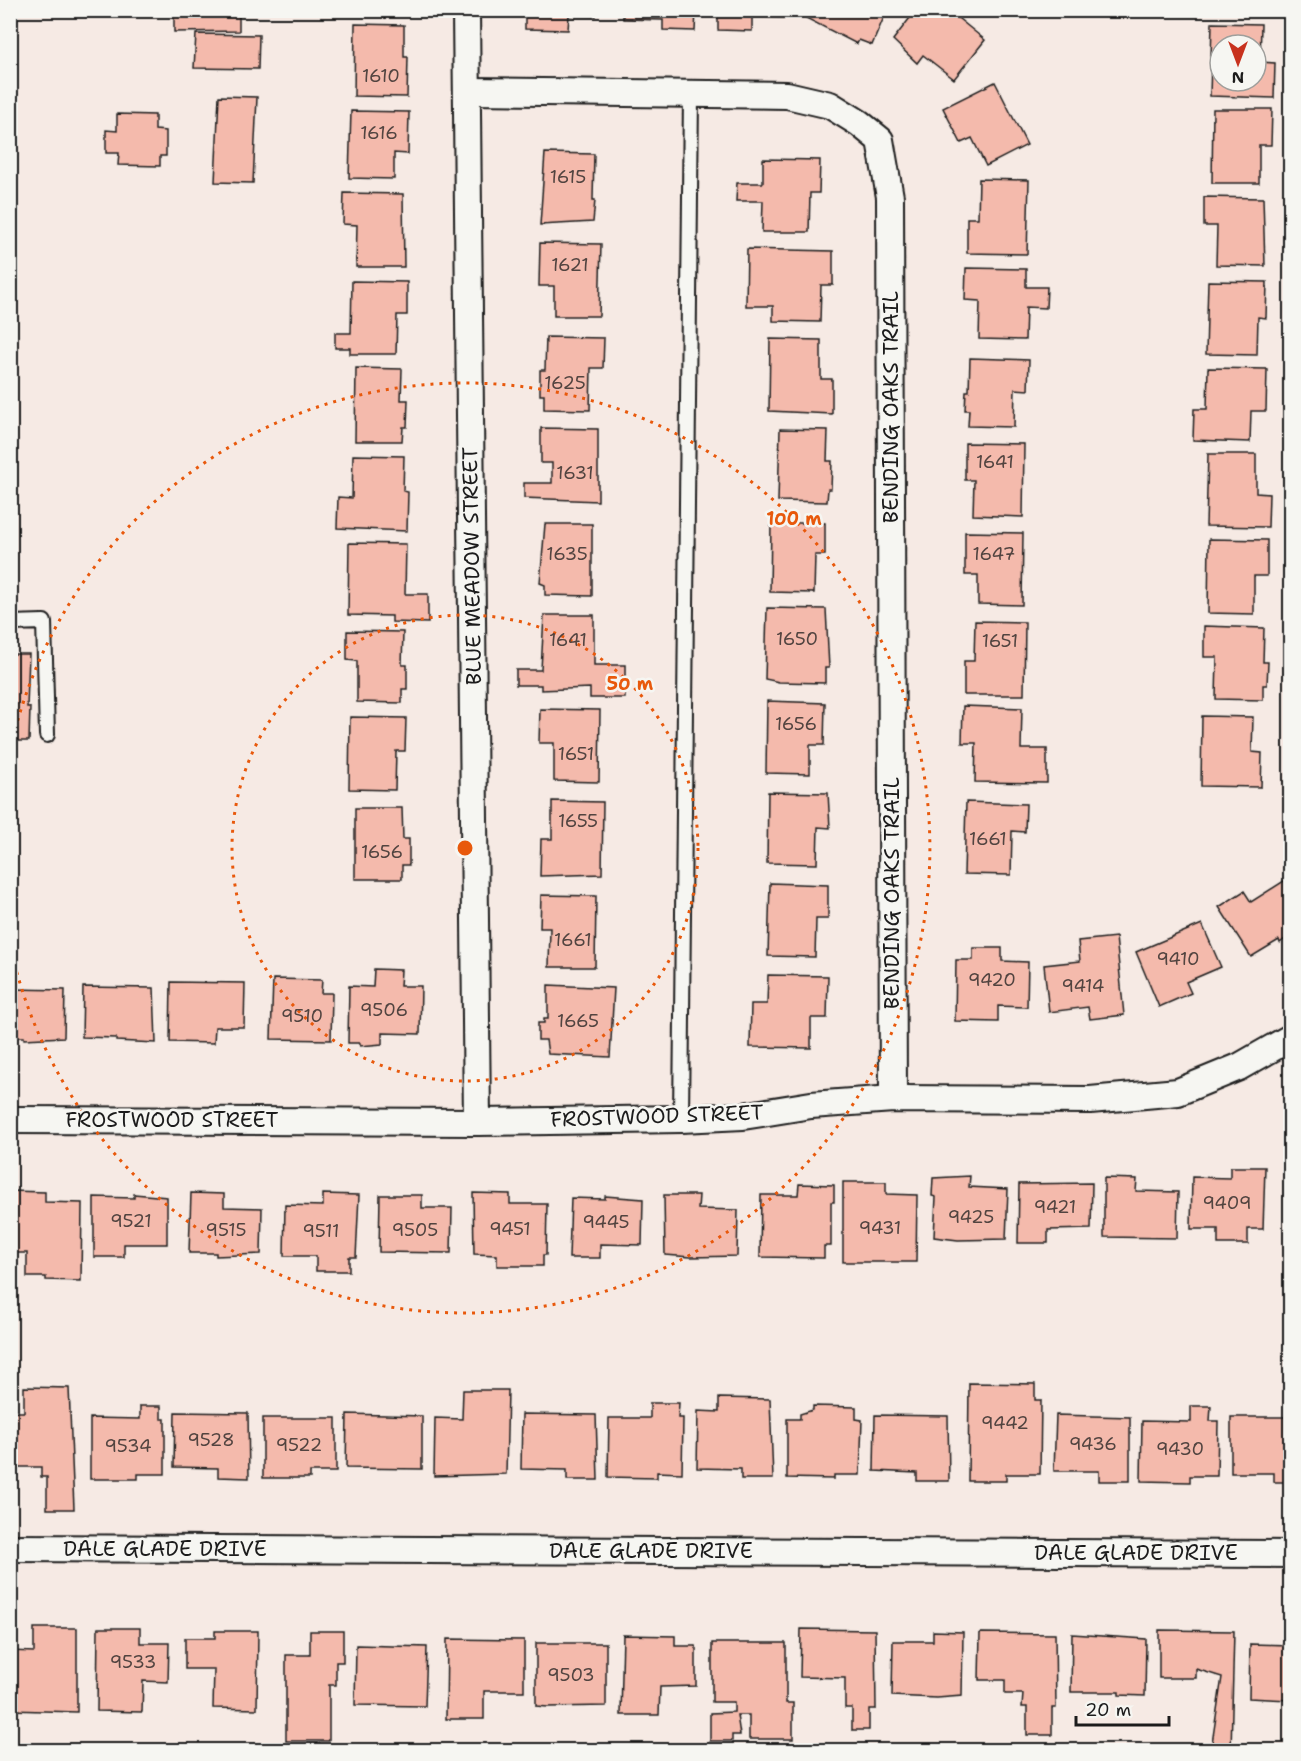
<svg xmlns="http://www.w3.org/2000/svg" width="1301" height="1761" viewBox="0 0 1301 1761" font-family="'Shantell Sans',sans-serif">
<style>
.building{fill:#f4baac;stroke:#1c1c1c;stroke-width:1.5;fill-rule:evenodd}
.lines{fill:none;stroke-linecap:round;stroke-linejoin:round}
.service-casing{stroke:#1c1c1c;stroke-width:18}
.minor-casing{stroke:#1c1c1c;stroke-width:30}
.service{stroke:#f6f6f2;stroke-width:14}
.minor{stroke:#f6f6f2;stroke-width:26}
.ring{fill:none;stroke:#e8590c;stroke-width:3;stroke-dasharray:3 6}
.labels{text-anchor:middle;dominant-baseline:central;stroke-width:5;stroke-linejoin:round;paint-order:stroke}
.number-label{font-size:18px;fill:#524440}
.street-label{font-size:21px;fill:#1c1c1c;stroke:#f6f6f2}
.centre{fill:#e8590c;stroke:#f6f6f2;stroke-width:3}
.ring-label{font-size:18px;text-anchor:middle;font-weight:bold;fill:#e8590c;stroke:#f6f6f2;stroke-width:5;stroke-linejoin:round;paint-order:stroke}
</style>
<rect width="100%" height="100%" fill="#f6eae4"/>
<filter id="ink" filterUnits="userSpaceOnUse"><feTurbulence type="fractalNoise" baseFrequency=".0167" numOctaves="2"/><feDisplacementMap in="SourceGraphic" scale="12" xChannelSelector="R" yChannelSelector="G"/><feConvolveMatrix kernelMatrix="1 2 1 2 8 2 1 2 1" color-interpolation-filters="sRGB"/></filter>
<g filter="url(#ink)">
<g class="building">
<path d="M174 10H239V31L174 32Z"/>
<path d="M525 10H596V16L569 15 568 30 525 29Z"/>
<path d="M623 10H696L695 31 663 30V20L623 19Z"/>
<path d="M718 10H790V18L752 17V31L718 30Z"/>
<path d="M807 10H887L872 45 859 40 857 44 804 17Z"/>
<path d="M916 10H948L985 40 954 79 923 55 917 63 893 40Z"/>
<path d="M1212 23 1261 24 1260 62 1275 63 1274 98 1210 96ZM1220 45H1256V81H1220Z"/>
<path d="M355 24 404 25V57H408L407 97 354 96Z"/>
<path d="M196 34 259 35 258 69 194 68Z"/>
<path d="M995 82 1027 145 986 166 972 138 961 143 943 108Z"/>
<path d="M219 96 257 97 253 183 215 182Z"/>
<path d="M1213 109H1272L1271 145H1259V183H1212Z"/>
<path d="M351 111 409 112 408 154 394 153V179L349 178Z"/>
<path d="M117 114 155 115V130L166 131V156H160V166L118 165 119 153H106V130L117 131Z"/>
<path d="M545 153 594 154 593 200H595L593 222 540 225Z"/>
<path d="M763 159 820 160 819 193H810L809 232H762L763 201H736L737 183H763Z"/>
<path d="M979 179 1029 180 1027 254 967 253V218H978Z"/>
<path d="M344 193 403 194 404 267H356L357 225 343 224Z"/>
<path d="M1204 197 1263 198 1265 266 1216 265 1217 226H1204Z"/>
<path d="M540 243 601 244 599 316H554V286H539Z"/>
<path d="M747 249 833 251V285H821L820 322 773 321V306H746Z"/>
<path d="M966 268 1026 269V287H1047L1046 308 1026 307 1025 340 979 339 980 301 965 300Z"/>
<path d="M352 281 407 282V315H397L396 354H350V348H335V333H351Z"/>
<path d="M1208 281 1267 282 1266 318 1258 317 1257 355 1206 354Z"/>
<path d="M546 337 604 338 603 368H591L590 410 544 409V395H540V370H545Z"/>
<path d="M770 339 821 340V379H832V414L769 411Z"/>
<path d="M970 358 1029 360 1028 390 1015 389 1014 427 968 426 969 410H965L966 391H969Z"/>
<path d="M356 368 402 369 401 400H408L407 427H403L402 441H355Z"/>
<path d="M1208 368 1267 369 1266 411H1251L1250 442 1193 440 1194 409H1207Z"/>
<path d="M541 428 598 429V501L524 498V483H552V463H541Z"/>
<path d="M780 429 828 430 827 461H832L831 489H828L827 502 778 501Z"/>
<path d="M965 443 1024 444 1023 517 973 515 974 480H965Z"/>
<path d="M1208 454H1256V493L1269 494 1268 527 1206 526Z"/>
<path d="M353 455 404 456 403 491 408 492 407 531 337 528 338 497 352 498Z"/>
<path d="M771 523H825V555H815L814 593 770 592Z"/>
<path d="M545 524H592V596L545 595V585L540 583Z"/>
<path d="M965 532 1023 533 1022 605 978 604V575H965Z"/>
<path d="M1209 539 1267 540V576H1254V614L1208 613Z"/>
<path d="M349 543 406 544 405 594H428V623L392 622V616L348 615Z"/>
<path d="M767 608 826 609 829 668H825V683L779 682 765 679Z"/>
<path d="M544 615H594V665H625V698H590V688L541 690V685H516V670H541Z"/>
<path d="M975 621 1025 622 1024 695H964V661H974Z"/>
<path d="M1204 626 1264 628 1263 662H1268L1267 685H1263V700L1216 699 1217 657H1204Z"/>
<path d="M347 631 403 632 402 665H407V689H402V703L357 702V661L347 660Z"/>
<path d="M11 654H29L27 707H30L29 741H10Z"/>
<path d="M767 701 825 703 824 745H810V774L766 773Z"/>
<path d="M963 706 1022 708 1021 749H1047V783L975 782 976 743H962Z"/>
<path d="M540 709 600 710 599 782 554 781V743H539Z"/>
<path d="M1202 716 1253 717 1252 752 1262 753 1261 787 1201 786Z"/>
<path d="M350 717 406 718 405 751H396L395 790 349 789Z"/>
<path d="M768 792 828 793 830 828 818 827 817 864 767 863Z"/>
<path d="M552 801 603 802 602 874 540 876 541 839H552Z"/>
<path d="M966 802 1026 804 1025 832 1012 831 1011 875 964 874Z"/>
<path d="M355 808H402L403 839H409V865H402V879H355Z"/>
<path d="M1287 879 1290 884V935L1280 943 1279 940 1251 957 1219 907 1244 891 1251 902Z"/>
<path d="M770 883 828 885V919H816L815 957 768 956Z"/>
<path d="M541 895 596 896 595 967H549L550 928H540Z"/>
<path d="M1202 924 1221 967 1186 982 1191 993 1159 1007 1136 952Z"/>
<path d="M1116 937 1124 1015 1090 1019 1088 1007 1049 1012 1044 965 1080 961 1078 941Z"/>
<path d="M973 948H1002V961L1028 962 1027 1007 998 1006V1022L955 1021 956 960H973Z"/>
<path d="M374 969 401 970 400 986H421L420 1034 382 1033V1044L360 1046V1043H348L349 986 373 987Z"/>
<path d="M768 975 828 976 827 1018H811V1048L750 1047 751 1004H767Z"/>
<path d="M273 979 322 980 321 993H332L331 1040 271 1039Z"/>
<path d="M171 982 245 983 244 1027H215L214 1043 170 1042Z"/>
<path d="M548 985 614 988 610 1057 548 1054 546 1040H538V1023H544V1019H548Z"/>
<path d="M83 987 154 988 156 1043 116 1041V1038L82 1037Z"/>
<path d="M10 989 65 990 64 1037 24 1039V1037H10Z"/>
<path d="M1230 1167H1265L1263 1229H1248V1244H1218V1229H1191L1192 1177 1230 1178Z"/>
<path d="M970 1176 969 1187 1008 1189 1006 1239 958 1240 934 1237 936 1197 932 1196 933 1178Z"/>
<path d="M1104 1178 1137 1179 1136 1191 1178 1192 1177 1238 1104 1237Z"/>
<path d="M843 1182H886V1194L917 1195 916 1262H843Z"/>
<path d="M1092 1183 1091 1229 1048 1230V1243H1018L1019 1184Z"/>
<path d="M799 1184 834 1185V1202H831V1246H824V1258L760 1257 761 1195H798Z"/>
<path d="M10 1191 45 1192V1202L82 1203 81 1281 46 1280V1277H27V1253H10Z"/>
<path d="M191 1193 224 1194V1207L262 1208 261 1254 216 1256V1253H189Z"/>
<path d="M473 1193 510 1194V1204H547L546 1255H543V1266H497V1255L474 1254Z"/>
<path d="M134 1194 167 1197V1244H124V1257H94V1197L134 1198Z"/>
<path d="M323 1194 359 1195 356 1257H349V1271H316V1256H284L285 1205 323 1206Z"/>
<path d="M380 1195H422V1208H452L451 1253 379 1252Z"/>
<path d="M664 1195H699L698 1209 738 1210 737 1256 691 1257 665 1255Z"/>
<path d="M605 1196 643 1199 642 1245 600 1244V1258H569L571 1198 605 1199Z"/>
<path d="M969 1383 1035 1384V1400H1041L1040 1474H1006V1481H968Z"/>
<path d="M24 1387 69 1388 74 1509H47V1477H41V1467H10V1412H24Z"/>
<path d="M463 1390H508L506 1474 434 1476 435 1418 462 1419Z"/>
<path d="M719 1398 770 1399 773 1479H741V1469L697 1468 698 1411 719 1412Z"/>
<path d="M650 1403H679L678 1418H683L682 1473 657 1472V1478L608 1477 609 1418H650Z"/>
<path d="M140 1406H161V1419H165V1474H138V1479H90V1418L140 1419Z"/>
<path d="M813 1406 856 1407V1419L862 1420 860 1475H834V1479L787 1478V1419H800V1414L813 1410Z"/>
<path d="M1191 1406H1211L1210 1421H1218L1217 1476H1190V1482L1141 1481 1142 1421 1191 1422Z"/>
<path d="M175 1412 248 1413 249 1478 218 1477V1468L174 1467Z"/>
<path d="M347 1414 422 1416V1469L346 1468Z"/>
<path d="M522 1414 596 1415 598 1480H567V1470L521 1469Z"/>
<path d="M875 1415 948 1416 949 1481H917V1473L874 1471Z"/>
<path d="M1056 1415 1130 1417V1481H1099V1471H1054Z"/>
<path d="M1231 1417H1290V1482H1274V1473H1231Z"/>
<path d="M263 1418H336V1472H310V1478H263Z"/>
<path d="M34 1628H77V1712L10 1710V1651L34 1652Z"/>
<path d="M98 1628H140V1643H169L168 1682 143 1681 142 1712 97 1711Z"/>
<path d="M801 1629 875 1630 876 1709H869V1730H852V1708H845V1678L800 1677Z"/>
<path d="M1159 1630 1234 1631 1231 1750H1211L1222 1677 1196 1669V1678H1159Z"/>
<path d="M215 1631H258L257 1709 213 1708 214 1669H185V1638H215Z"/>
<path d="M310 1631H343V1662H336V1685H329V1741H286V1655H310Z"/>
<path d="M933 1631 963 1632 962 1696 937 1698 892 1696 893 1641H933Z"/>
<path d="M980 1633 1055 1634 1056 1708H1052V1735H1027V1707H1022L1023 1694H1005V1680H979Z"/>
<path d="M1072 1634 1146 1639 1145 1696 1119 1695V1692H1071Z"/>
<path d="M623 1635 675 1636V1646H696V1686L660 1687 659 1715H621Z"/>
<path d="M447 1639 524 1640V1691H484V1719H446Z"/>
<path d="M536 1643H606V1706L548 1707 536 1706Z"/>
<path d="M712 1643H786V1703H793V1739H749V1715H737L740 1735H732V1741H710V1713L734 1712V1702H712Z"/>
<path d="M1250 1644 1290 1645V1700L1249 1698Z"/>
<path d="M356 1645 427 1647 425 1706 355 1705Z"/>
</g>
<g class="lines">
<defs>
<g id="service">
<path d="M10 623 44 622 47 735"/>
<path d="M681 1119 691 94"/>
</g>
<g id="minor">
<path d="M466 10 477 1122"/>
<path d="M468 91 787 95 830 105 859 123 880 140 890 197 893 1099"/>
<path d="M10 1120 477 1122 681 1119 743 1116 811 1105 893 1099 1090 1100 1178 1092 1239 1067 1290 1038"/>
<path d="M10 1548 1290 1554"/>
</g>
</defs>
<use href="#service" class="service-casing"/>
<use href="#minor" class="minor-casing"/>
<use href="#service" class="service"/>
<use href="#minor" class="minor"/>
</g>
</g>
<g class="ring">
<circle cx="465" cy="848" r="233"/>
<path d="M11 747A465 465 0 1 1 11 949"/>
</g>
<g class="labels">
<g class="number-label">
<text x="381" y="76">1610</text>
<text x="379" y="133">1616</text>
<text x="568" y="177">1615</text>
<text x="570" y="265">1621</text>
<text x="565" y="383">1625</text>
<text x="995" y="462">1641</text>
<text x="575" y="473">1631</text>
<text x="567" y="554">1635</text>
<text x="994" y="554">1647</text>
<text x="797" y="639">1650</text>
<text x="568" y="640">1641</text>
<text x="1000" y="641">1651</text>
<text x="796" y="724">1656</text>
<text x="576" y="754">1651</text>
<text x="578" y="821">1655</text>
<text x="988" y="839">1661</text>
<text x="382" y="852">1656</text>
<text x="573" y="940">1661</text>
<text x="1178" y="959">9410</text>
<text x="992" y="980">9420</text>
<text x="1083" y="986">9414</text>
<text x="384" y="1010">9506</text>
<text x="302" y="1016">9510</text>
<text x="578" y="1021">1665</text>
<text x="1227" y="1203">9409</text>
<text x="1055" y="1207">9421</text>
<text x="971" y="1217">9425</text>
<text x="131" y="1221">9521</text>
<text x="606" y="1222">9445</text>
<text x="880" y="1228">9431</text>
<text x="510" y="1229">9451</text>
<text x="226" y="1230">9515</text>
<text x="415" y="1230">9505</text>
<text x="321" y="1231">9511</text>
<text x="1005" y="1423">9442</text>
<text x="211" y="1440">9528</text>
<text x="1093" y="1444">9436</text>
<text x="299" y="1445">9522</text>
<text x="128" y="1446">9534</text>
<text x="1180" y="1449">9430</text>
<text x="133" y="1662">9533</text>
<text x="571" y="1675">9503</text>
</g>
<g class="street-label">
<text transform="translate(891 407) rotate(-90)">BENDING OAKS TRAIL</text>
<text transform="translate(472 566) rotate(-91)">BLUE MEADOW STREET</text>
<text transform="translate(892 893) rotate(-90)">BENDING OAKS TRAIL</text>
<text transform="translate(657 1116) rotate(-2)">FROSTWOOD STREET</text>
<text x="172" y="1120">FROSTWOOD STREET</text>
<text x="165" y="1549">DALE GLADE DRIVE</text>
<text x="651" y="1551">DALE GLADE DRIVE</text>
<text x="1136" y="1553">DALE GLADE DRIVE</text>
</g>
</g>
<circle cx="465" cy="848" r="9" class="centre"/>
<g class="ring-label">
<text x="794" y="525">100 m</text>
<text x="630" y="690">50 m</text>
</g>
<rect width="1301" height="1761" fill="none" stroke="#f6f6f2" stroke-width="36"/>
<rect x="18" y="18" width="1265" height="1725" fill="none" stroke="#1c1c1c" stroke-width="2" filter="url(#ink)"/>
<g transform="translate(1238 63) rotate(180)"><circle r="28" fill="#f6f6f2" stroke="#9f9f9c" stroke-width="1.5"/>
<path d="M0-4.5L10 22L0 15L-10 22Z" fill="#c8321e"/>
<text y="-9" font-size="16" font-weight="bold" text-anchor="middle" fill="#1c1c1c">N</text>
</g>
<path d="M1076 1716v9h93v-9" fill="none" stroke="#1c1c1c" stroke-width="3"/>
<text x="1085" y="1716" font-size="18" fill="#1c1c1c" stroke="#f6f6f2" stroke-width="4.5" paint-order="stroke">20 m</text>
</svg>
